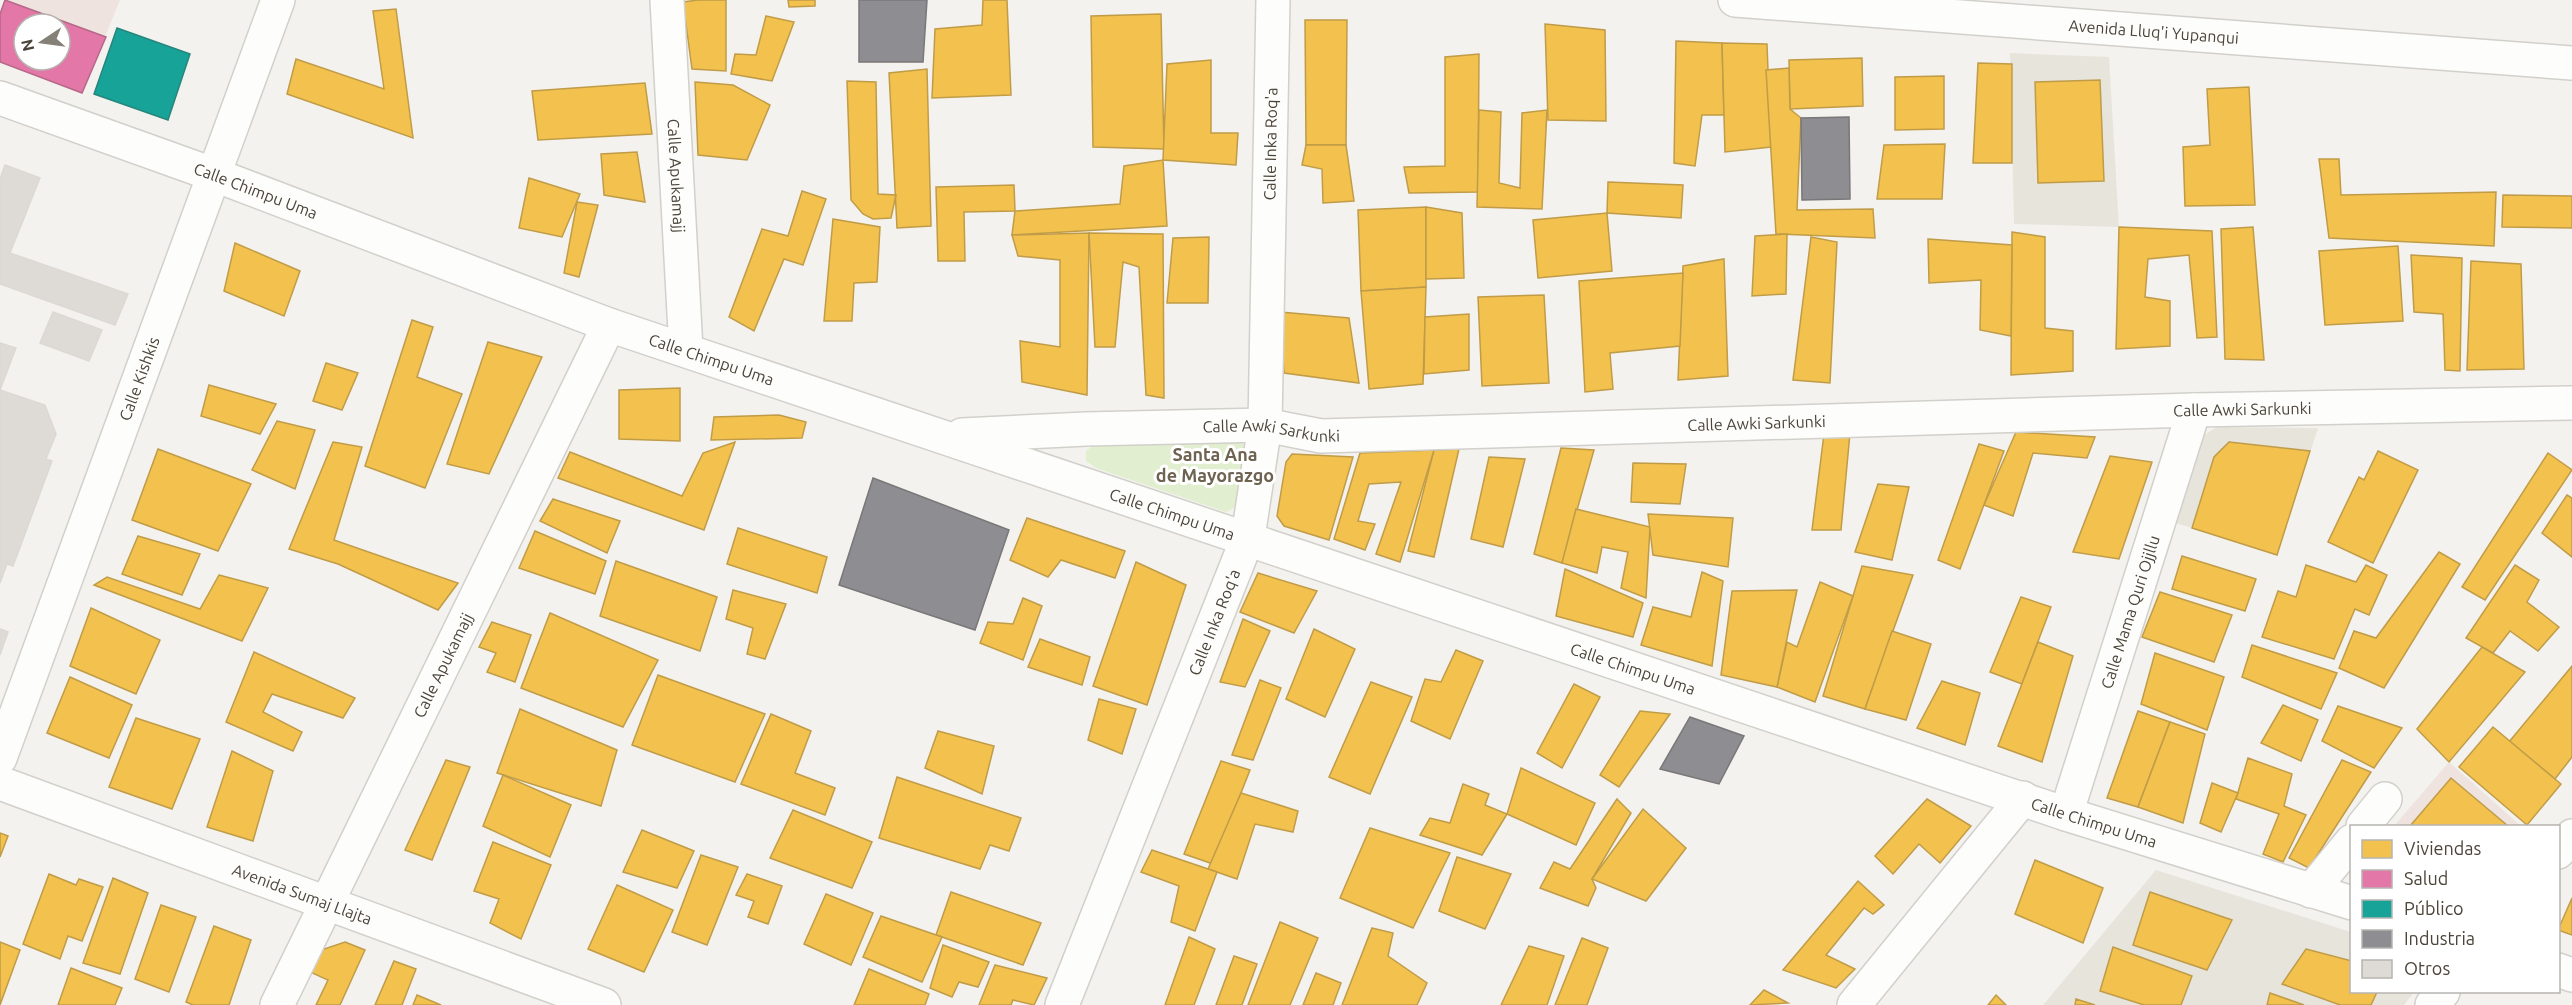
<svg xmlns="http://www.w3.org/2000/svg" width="2572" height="1005" viewBox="0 0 2572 1005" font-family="Ubuntu,sans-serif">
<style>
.residential{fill:#e7e4dc}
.medical{fill:#eee3df;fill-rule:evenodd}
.green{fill:#e1eecf}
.homes{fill:#f2c14e;stroke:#c09c48;stroke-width:1.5}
.health{fill:#e377a8;stroke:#b56887;stroke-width:1.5;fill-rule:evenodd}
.public{fill:#17a398;stroke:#27867c;stroke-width:1.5}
.industry{fill:#8d8d92;stroke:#797777;stroke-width:1.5}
.building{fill:#dedbd6;stroke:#dcd9d4;stroke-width:1.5}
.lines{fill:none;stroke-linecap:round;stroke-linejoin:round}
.minor-casing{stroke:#d2d0cb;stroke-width:36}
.minor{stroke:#fdfdfc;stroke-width:33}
.labels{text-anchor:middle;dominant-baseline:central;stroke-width:6;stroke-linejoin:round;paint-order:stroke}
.street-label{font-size:16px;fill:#4b4439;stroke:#fff}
.neighbourhood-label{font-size:18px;font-weight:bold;fill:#6e6250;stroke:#fff}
</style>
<rect width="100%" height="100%" fill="#f4f2ee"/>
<g class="residential">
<path d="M2010 53 2109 57 2119 227 2014 224Z"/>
<path d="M2217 427 2318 428 2277 555 2176 523 2204 435Z"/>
<path d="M2156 870 2351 932 2352 992H2414L2404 1005H2043Z"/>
</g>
<g class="medical">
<path d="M5 0H120L82 93 0 62V14ZM24 24H60V60H24Z"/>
<path d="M2449 762 2521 826H2394Z"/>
</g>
<path class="green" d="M1236 440 1246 446 1236 507 1226 512 1096 468 1086 461V451L1095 444Z"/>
<g class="homes">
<path d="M698 0H726V71L692 69 683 2Z"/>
<path d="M788 0H815V6L789 7Z"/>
<path d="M983 0H1007L1011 95 932 98 935 29 982 25Z"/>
<path d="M396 9 413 138 287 94 296 59 384 89 373 11Z"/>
<path d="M1161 14 1164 149 1093 147 1091 16Z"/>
<path d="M766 16 794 22 772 81 731 74 735 54 756 55Z"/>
<path d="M1305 20H1347L1346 145H1306Z"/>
<path d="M1545 24 1605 30 1606 121 1548 120Z"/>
<path d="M1676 41 1722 43 1724 115H1702L1695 166 1674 163Z"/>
<path d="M1722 43 1767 44 1771 147 1725 152Z"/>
<path d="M1479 54 1478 192 1409 193 1404 167 1445 166V57Z"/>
<path d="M1862 58 1863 106 1790 109 1789 60Z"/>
<path d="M1211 60V133H1238L1236 165 1163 160 1167 64Z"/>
<path d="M1978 63 2012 64V163H1973Z"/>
<path d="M1789 68 1790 109 1801 118 1797 210 1873 209 1875 238 1776 234 1766 70Z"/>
<path d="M927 69 931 226 897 228 889 73Z"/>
<path d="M1944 76V129L1895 130V77Z"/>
<path d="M2100 80 2104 181 2038 183 2035 82Z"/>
<path d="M847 81 876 82 878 194 896 195 891 218 873 219 863 214 851 200Z"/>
<path d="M695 82 733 85 770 105 747 160 698 155Z"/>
<path d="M645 83 652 134 538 140 532 91Z"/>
<path d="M2249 87 2255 205 2185 206 2183 147 2210 145 2207 89Z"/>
<path d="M1479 110 1501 112 1499 183 1520 188 1522 113 1547 110 1542 209 1477 207Z"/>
<path d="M1945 144 1942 199H1877L1884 145Z"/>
<path d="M1306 145H1346L1354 201 1323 203 1322 169 1302 165Z"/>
<path d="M637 152 645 202 604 195 601 154Z"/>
<path d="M2319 159H2339L2341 195 2496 192 2494 246 2329 238Z"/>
<path d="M1163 160 1167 226 1012 235 1015 211 1120 204 1124 166Z"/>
<path d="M529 178 580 194 562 237 519 228Z"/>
<path d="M1608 182 1683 185 1681 218 1607 213Z"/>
<path d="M1014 185 1015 211 964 212 965 261H938L936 187Z"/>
<path d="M802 191 826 199 803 265 784 259 754 331 729 317 762 229 788 236Z"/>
<path d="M2503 195 2572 196V228L2502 227Z"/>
<path d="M577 202 598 205 579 277 564 273Z"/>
<path d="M1426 207V287L1361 291 1358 210Z"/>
<path d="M1426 207 1462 213 1464 278 1426 279Z"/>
<path d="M1607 213 1612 271 1538 278 1533 220Z"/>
<path d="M833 219 880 227 877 282 854 283 852 321H824Z"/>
<path d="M2119 227 2212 231 2217 337 2197 338 2189 255 2148 259 2145 297 2170 301V346L2116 349Z"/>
<path d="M2253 227 2264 360 2225 359 2221 229Z"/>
<path d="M2012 232 2045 237V328L2073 331V371L2011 375Z"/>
<path d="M1089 233 1087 395 1022 382 1020 341 1060 347V260L1018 256 1012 235Z"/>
<path d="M1089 233 1163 234 1164 398 1146 395 1139 267 1123 262 1115 347H1095Z"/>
<path d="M1787 234 1786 294 1752 296 1755 236Z"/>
<path d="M1209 237 1208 303H1167L1173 238Z"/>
<path d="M1811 237 1837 242 1830 383 1793 380Z"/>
<path d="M1928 239 2012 245 2011 336 1980 330 1981 280 1929 283Z"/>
<path d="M235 243 300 271 284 316 224 291Z"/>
<path d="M2398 246 2403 321 2325 325 2319 251Z"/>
<path d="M2411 255 2462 258 2460 371 2445 370 2443 314 2414 312Z"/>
<path d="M1724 259 1728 376 1678 380 1683 266Z"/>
<path d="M2471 261 2521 264 2524 369 2467 370Z"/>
<path d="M1683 273 1680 346 1610 353 1613 389 1585 392 1579 281Z"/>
<path d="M1426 287 1423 384 1369 389 1361 291Z"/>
<path d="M1544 295 1549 383 1482 386 1478 297Z"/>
<path d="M1280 312 1349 318 1359 383 1284 373Z"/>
<path d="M1469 314V370L1424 374 1425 317Z"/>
<path d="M412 320 433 327 417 377 462 394 425 488 365 466Z"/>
<path d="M488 342 542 357 489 474 447 464Z"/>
<path d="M326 363 358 373 342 410 313 401Z"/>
<path d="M209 385 276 404 260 434 201 416Z"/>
<path d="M680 388V441L619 439V390Z"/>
<path d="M779 415 806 422 802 438 711 440 714 417Z"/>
<path d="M277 421 315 430 295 489 252 470Z"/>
<path d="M2016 432 2095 437 2087 458 2033 453 2013 516 1984 505Z"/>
<path d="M1850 433 1841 530H1812L1824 434Z"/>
<path d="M333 442 362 447 334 540 458 583 438 610 338 564 289 549Z"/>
<path d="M735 442 704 530 558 478 570 452 682 496 703 453Z"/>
<path d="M2229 442 2310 451 2277 555 2192 528 2214 457Z"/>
<path d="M1979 444 2004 451 1960 569 1938 560Z"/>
<path d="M1561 448 1594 450 1562 563 1534 554Z"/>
<path d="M158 449 251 484 218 551 132 520Z"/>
<path d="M1459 449 1434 557 1408 551 1434 450Z"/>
<path d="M1434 450 1400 562 1376 554 1401 482 1369 484 1358 521 1375 524 1365 550 1334 539 1360 453Z"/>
<path d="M2378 451 2418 470 2373 563 2328 542 2359 477 2364 480Z"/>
<path d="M2548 453 2572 470 2485 600 2462 587Z"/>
<path d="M1292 454 1353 457 1329 540 1284 526 1277 516 1286 462Z"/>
<path d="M2110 456 2152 462 2119 559 2073 552Z"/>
<path d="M1489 457 1525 459 1503 547 1471 539Z"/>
<path d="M1633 463 1686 464 1680 504 1631 502Z"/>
<path d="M1878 484 1909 487 1892 560 1855 552Z"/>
<path d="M2567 495 2572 498V557L2542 533Z"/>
<path d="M553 499 620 521 607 553 540 521Z"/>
<path d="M1576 509 1650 527 1646 598 1621 588 1628 552 1602 547 1597 573 1562 563Z"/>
<path d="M1648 514 1733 518 1728 567 1653 555Z"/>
<path d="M1027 518 1125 551 1115 578 1061 560 1048 577 1010 560Z"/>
<path d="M738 528 827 557 817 593 727 564Z"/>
<path d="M535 531 606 561 595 594 519 568Z"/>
<path d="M138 536 200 554 182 595 122 574Z"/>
<path d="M2439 552 2460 564 2384 688 2339 668 2354 631 2376 638Z"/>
<path d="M2182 556 2256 579 2245 611 2172 589Z"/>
<path d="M616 561 717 597 700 651 600 616Z"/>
<path d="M1136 562 1186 585 1147 705 1093 686Z"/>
<path d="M2306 565 2356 582 2366 565 2387 575 2369 615 2355 609 2334 659 2262 637 2278 591 2296 597Z"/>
<path d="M2515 565 2539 580 2527 602 2559 627 2538 651 2510 631 2493 653 2466 638Z"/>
<path d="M1862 566 1913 575 1865 709 1823 696Z"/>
<path d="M1565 569 1643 603 1633 637 1556 616Z"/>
<path d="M1702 572 1723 581 1712 666 1641 645 1653 607 1691 617Z"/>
<path d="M1258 573 1317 591 1294 633 1240 612Z"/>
<path d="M219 575 268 588 242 641 94 585 107 577 200 609Z"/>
<path d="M1820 582 1853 596 1815 702 1777 687 1787 642 1797 647Z"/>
<path d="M733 590 786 604 765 659 747 654 753 628 726 619Z"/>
<path d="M1797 590 1777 687 1721 675 1732 591Z"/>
<path d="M2160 592 2232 615 2214 662 2142 637Z"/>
<path d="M2021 597 2051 607 2022 684 1990 672Z"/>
<path d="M1023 598 1042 606 1023 660 980 643 988 622 1013 624Z"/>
<path d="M91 608 160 640 136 694 70 666Z"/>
<path d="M550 613 658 660 623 727 521 688Z"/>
<path d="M1243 619 1270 631 1245 687 1220 682Z"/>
<path d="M492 622 531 635 515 682 487 672 496 653 479 647Z"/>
<path d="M1314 629 1355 649 1325 717 1286 699Z"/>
<path d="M1892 631 1931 644 1906 720 1865 709Z"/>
<path d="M1040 639 1090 657 1082 685 1028 667Z"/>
<path d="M2038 642 2073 656 2042 762 1998 746Z"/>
<path d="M2252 645 2337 673 2321 709 2242 677Z"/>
<path d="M2482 647 2525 672 2449 762 2417 729Z"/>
<path d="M1456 650 1483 661 1450 739 1411 721 1425 679 1441 682Z"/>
<path d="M254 652 355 698 343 718 272 694 263 712 302 732 293 751 226 722Z"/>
<path d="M2155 653 2224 677 2207 730 2141 704Z"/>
<path d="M2572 666V757L2555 779 2509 742Z"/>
<path d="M658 675 765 714 735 782 632 745Z"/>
<path d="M70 677 132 705 109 758 47 733Z"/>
<path d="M1260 680 1281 688 1253 760 1232 755Z"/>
<path d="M1942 681 1980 693 1965 745 1917 728Z"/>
<path d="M1371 682 1412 697 1370 794 1329 777Z"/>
<path d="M1574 684 1600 697 1562 768 1537 753Z"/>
<path d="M1099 699 1136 709 1122 754 1088 740Z"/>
<path d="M2283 705 2318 720 2301 761 2261 743Z"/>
<path d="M2338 706 2402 728 2374 768 2322 741Z"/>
<path d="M520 709 617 750 601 806 497 773Z"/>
<path d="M1640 711 1670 714 1619 787 1600 775Z"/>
<path d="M2138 711 2170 722 2138 807 2107 798Z"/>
<path d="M771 714 811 731 795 773 835 788 825 815 741 784Z"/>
<path d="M136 718 200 739 172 809 109 787Z"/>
<path d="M2170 722 2205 734 2183 823 2138 807Z"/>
<path d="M2493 727 2561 784 2527 825 2459 767Z"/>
<path d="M938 731 994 746 982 794 925 768Z"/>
<path d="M232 751 273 771 253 841 207 827Z"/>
<path d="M2248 758 2292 774 2284 806 2306 815 2283 862 2263 854 2279 814 2236 799Z"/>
<path d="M446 760 470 767 432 860 405 850Z"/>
<path d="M2342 760 2371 772 2309 868 2289 858Z"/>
<path d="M1221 761 1250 770 1213 864 1184 854Z"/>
<path d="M1521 768 1595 803 1576 845 1507 814Z"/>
<path d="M503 775 571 805 550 857 483 826Z"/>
<path d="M897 777 1021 818 1009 851 990 845 980 869 879 838Z"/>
<path d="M2451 778 2508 826H2410Z"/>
<path d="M2212 783 2238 793 2221 832 2200 823Z"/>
<path d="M1463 784 1489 794 1485 805 1507 814 1482 855 1420 835 1430 818 1450 823Z"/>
<path d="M1241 793 1298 811 1293 832 1255 824 1237 879 1208 869Z"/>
<path d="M1617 799 1631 813 1592 879 1596 888 1588 906 1540 888 1554 862 1570 869Z"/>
<path d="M1927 799 1971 826 1940 863 1919 844 1893 874 1875 856Z"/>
<path d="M1643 809 1686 848 1646 901 1592 879Z"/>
<path d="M793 810 872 842 852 888 770 858Z"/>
<path d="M1370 828 1450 853 1413 928 1340 898Z"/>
<path d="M642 830 694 851 677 888 623 872Z"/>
<path d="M0 833 8 836 0 857Z"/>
<path d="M493 842 551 865 521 939 490 923 499 899 474 891Z"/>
<path d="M1152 850 1217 872 1195 931 1171 922 1179 886 1141 872Z"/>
<path d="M701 855 738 867 707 945 672 932Z"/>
<path d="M1457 857 1511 874 1485 929 1439 911Z"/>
<path d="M2035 860 2103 888 2083 943 2015 914Z"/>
<path d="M49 874 76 885 79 879 103 887 82 941 68 936 60 959 23 944Z"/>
<path d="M747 874 782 886 768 924 748 917 754 901 736 895Z"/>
<path d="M113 878 148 893 120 974 83 963Z"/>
<path d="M1858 881 1884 905 1873 914 1864 908 1826 955 1855 969 1836 988 1783 970Z"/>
<path d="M617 885 673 910 644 972 588 949Z"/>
<path d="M951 892 1041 923 1023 965 936 935Z"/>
<path d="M2150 892 2232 920 2207 970 2133 945Z"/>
<path d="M826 894 873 913 851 965 804 944Z"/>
<path d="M2572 898V935L2558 930Z"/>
<path d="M161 905 196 917 169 992 135 979Z"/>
<path d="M881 916 942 937 922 982 863 957Z"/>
<path d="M1280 922 1318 938 1290 1005H1248Z"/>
<path d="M214 926 251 940 229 1005H193L186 1002Z"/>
<path d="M1372 928 1393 933 1388 956 1427 983 1417 1005H1342Z"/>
<path d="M1189 937 1215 949 1194 1005H1165Z"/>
<path d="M1582 938 1608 948 1587 1005H1555Z"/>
<path d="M0 942 20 950 0 1005Z"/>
<path d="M345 942 365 950 340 1005H316L328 980 310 972 321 950Z"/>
<path d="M943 945 989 962 978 987 959 982 952 997 930 988Z"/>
<path d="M1529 946 1564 956 1547 1005H1501Z"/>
<path d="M2113 947 2192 976 2181 1005H2144L2100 991Z"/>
<path d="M2306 949 2352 961V992H2377L2371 1005H2340L2282 984Z"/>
<path d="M1234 956 1257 964 1242 1005H1216Z"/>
<path d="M394 961 416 969 402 1005H375Z"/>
<path d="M995 965 1047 978 1034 1005 1013 1000 1011 1005H979Z"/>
<path d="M71 968 122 988 115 1005H58Z"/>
<path d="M869 969 929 994 925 1005H854Z"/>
<path d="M1316 973 1341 983 1333 1005H1303Z"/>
<path d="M1764 990 1788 1003 1750 1005Z"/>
<path d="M2270 993 2304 1005H2267Z"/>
<path d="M417 995 441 1005H413Z"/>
<path d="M1996 995 2006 1005H1988Z"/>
<path d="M2076 999 2095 1005H2075Z"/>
</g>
<path class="health" d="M5 0 106 37 82 93 0 62V14ZM24 24H60V60H24Z"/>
<path class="public" d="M117 28 190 54 168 120 94 94Z"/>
<g class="industry">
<path d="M859 0H927L923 62H859Z"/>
<path d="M1849 117 1850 199 1802 200 1801 118Z"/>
<path d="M873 478 1009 530 975 630 839 585Z"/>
<path d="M1690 717 1744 736 1719 784 1660 769Z"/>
</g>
<g class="building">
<path d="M5 165 40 178 10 253 128 294 115 325 0 284V179Z"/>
<path d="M53 312 102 330 89 361 40 343Z"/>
<path d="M0 343 16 348 0 390 45 405 56 434 46 459 52 461 13 566 7 564 0 583Z"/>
<path d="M0 629 8 632 0 655Z"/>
</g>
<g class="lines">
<defs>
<g id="minor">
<path id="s1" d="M667 0 686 350"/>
<path id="s2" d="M1735 0 2572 63"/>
<path id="s3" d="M0 98 215 175 609 325 2066 814 2352 903"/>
<path id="s4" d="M962 435 1086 429 1265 425 1321 436 2194 410 2572 403"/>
<path id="s5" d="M0 758 278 0"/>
<path id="s6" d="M0 783 604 1005"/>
<path id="s7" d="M2066 814 2194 410"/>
<path d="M2363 826 2385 799"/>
<path d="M2558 852 2572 836"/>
<path d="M2311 891 2352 841"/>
<path d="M2558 970 2572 975"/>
<path id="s8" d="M277 1005 609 325"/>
<path id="s9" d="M1062 1005 1248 537 1265 425 1273 0"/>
<path d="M1854 1005 2023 798"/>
<path d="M2432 1005 2443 992"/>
</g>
</defs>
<use href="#minor" class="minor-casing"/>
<use href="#minor" class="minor"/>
</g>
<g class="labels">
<g class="street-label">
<text stroke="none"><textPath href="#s2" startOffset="420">Avenida Lluq'i Yupanqui</textPath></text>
<text stroke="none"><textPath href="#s9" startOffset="898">Calle Inka Roq'a</textPath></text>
<text stroke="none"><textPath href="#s1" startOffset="176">Calle Apukamajj</textPath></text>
<text stroke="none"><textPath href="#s3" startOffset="272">Calle Chimpu Uma</textPath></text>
<text stroke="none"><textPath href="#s3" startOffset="758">Calle Chimpu Uma</textPath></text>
<text stroke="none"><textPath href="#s5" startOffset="404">Calle Kishkis</textPath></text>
<text stroke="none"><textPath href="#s4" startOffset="1282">Calle Awki Sarkunki</textPath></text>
<text stroke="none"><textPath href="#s4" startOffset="796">Calle Awki Sarkunki</textPath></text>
<text stroke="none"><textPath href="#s4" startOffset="310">Calle Awki Sarkunki</textPath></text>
<text stroke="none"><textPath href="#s3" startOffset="1244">Calle Chimpu Uma</textPath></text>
<text stroke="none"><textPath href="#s7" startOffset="212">Calle Mama Quri Ojjllu</textPath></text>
<text stroke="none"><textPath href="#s9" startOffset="412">Calle Inka Roq'a</textPath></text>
<text stroke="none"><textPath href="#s8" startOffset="378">Calle Apukamajj</textPath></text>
<text stroke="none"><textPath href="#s3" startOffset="1730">Calle Chimpu Uma</textPath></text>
<text stroke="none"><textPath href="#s3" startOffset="2216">Calle Chimpu Uma</textPath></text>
<text stroke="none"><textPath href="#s6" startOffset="322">Avenida Sumaj Llajta</textPath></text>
</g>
<g class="neighbourhood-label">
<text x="1215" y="454">Santa Ana<tspan x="1215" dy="21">de Mayorazgo</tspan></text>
</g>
</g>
<rect x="2350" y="825" width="210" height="168" fill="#ffffff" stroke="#b7b4b0" stroke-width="1.5"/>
<rect x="2362" y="840" width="30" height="18" fill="#f2c14e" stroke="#b7b4b0" stroke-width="1.5"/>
<text x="2404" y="855" font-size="18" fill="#4b4439">Viviendas</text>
<rect x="2362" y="870" width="30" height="18" fill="#e377a8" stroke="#b7b4b0" stroke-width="1.5"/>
<text x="2404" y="885" font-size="18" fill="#4b4439">Salud</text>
<rect x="2362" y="900" width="30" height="18" fill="#17a398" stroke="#b7b4b0" stroke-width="1.5"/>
<text x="2404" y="915" font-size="18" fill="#4b4439">Público</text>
<rect x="2362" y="930" width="30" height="18" fill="#8d8d92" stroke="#b7b4b0" stroke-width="1.5"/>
<text x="2404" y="945" font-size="18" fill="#4b4439">Industria</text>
<rect x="2362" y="960" width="30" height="18" fill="#dedbd6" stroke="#b7b4b0" stroke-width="1.5"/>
<text x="2404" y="975" font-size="18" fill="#4b4439">Otros</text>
<g transform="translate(42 42) rotate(257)"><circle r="28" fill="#ffffff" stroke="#b7b4b0" stroke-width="1.5"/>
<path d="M0-4.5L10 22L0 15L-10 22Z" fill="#868178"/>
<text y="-9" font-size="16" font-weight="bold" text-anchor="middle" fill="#4b4439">N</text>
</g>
</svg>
